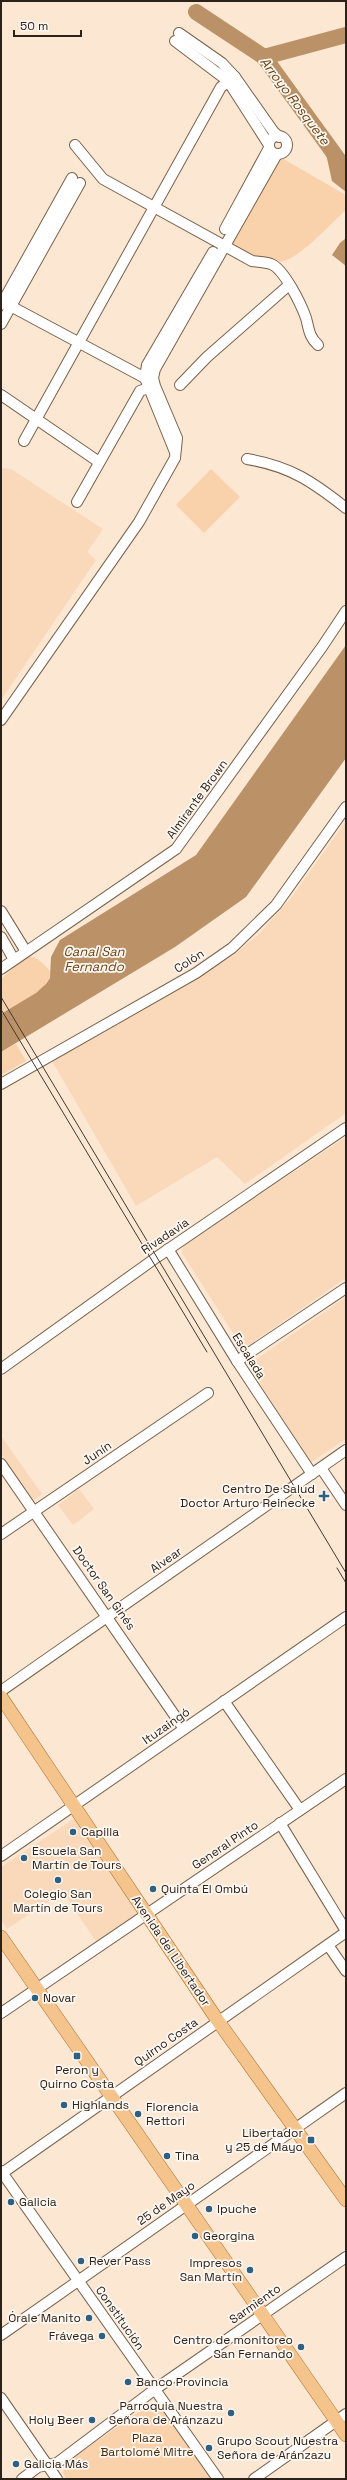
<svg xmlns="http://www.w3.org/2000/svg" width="347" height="2480" viewBox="0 0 347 2480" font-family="'Space Grotesk',sans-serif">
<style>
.built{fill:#f9d9ba}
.green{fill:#f9d1aa}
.water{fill:#bb9167}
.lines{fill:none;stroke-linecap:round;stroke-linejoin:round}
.river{stroke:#bb9167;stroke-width:16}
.minor-casing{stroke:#79624c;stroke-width:12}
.major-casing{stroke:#ab7232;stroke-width:14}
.minor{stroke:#fff;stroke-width:10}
.major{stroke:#f5c48c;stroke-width:13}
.tram{stroke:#43382e;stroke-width:1}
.poi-dot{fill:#30607f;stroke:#fdf7f2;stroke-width:1.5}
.labels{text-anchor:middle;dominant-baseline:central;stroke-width:3.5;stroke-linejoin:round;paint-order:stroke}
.street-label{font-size:12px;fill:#2c2219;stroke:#fdf7f2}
.poi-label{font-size:12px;fill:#2c2219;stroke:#fdf7f2;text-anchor:start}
.park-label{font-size:12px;fill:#492b08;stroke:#fdf7f2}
.water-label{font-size:13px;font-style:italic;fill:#6d4311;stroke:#fdf7f2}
</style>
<rect width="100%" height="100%" fill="#fce7d3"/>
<g class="built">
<path d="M1 468 11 469 103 529 87 552 96 560 1 700Z"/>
<path d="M346 821V1113L245 1184 217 1157 136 1206 52 1061 230 958 259 934 291 898Z"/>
<path d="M346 1137V1278L249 1345 240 1344 182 1253 183 1246Z"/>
<path d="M346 1297V1439L311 1462 248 1365Z"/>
<path d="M1 1436 42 1494 34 1500 1 1453Z"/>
<path d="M79 1489 94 1509 73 1525 58 1505Z"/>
<path d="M75 1818 139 1915 97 1943 63 1892 7 1929 1 1920V1867Z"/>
</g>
<g class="green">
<path d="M280 157 344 194 346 198V210C331 223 298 261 279 262 261 264 245 252 231 243Z"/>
<path d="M211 469 240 497 204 533 176 505Z"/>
<path d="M27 956C38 956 44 965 51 972 48 992 17 1005 1 1014V979Z"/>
<path d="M16 1044 26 1061 1 1075V1052Z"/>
<path d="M151 2403 161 2408 211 2479H66L63 2473 66 2463Z"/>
</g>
<g class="water">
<path d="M323 140 346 157V192L332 181Z"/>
<path d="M346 238V266L332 255 340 243Z"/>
<path d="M346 645V758L246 897 175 947 1 1052V1014L36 993 46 984 50 978 51 957 60 940 196 855Z"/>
</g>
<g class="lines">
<g class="river">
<path d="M196 12 264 57 346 170"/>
<path d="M264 57 346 35"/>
</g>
<defs>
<g id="minor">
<path d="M179 33 222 63 235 77 273 131 279 137"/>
<path d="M175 41 228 81 269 145"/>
<circle cx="278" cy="145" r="9"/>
<path d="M75 145 103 179 252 261C258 262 265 262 271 264 284 269 301 304 306 318 309 329 309 337 318 345"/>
<path d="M225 229 269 148"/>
<path d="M3 302 145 378H151"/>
<path d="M1 305 72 178"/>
<path d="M1 324 80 183"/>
<path d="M180 385 207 357 289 285"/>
<path d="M1 395 99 462"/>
<path d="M24 441 221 87 235 77"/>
<path d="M175 452 145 378 147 365 213 252"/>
<path d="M247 459C290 466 313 482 346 508"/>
<path d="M77 502 140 391 153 386"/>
<path d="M1 720 139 522 175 458 177 438 155 386 153 378 155 369 277 154"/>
<path d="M1 911 25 950"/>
<path d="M1 937 13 958"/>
<path d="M1 969 176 849 322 647 346 611"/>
<path d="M1 1084 196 973 232 948 276 905 346 807"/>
<path d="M168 1249 237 1361 312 1474"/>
<path d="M237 1361 346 1288"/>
<path d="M1 1369 157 1257 346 1128"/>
<path d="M1 1464 184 1729"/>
<path d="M321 1468 346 1505"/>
<path d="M1 1534 208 1393"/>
<path d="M1 1691 346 1450"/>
<path d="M224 1701 300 1810"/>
<path d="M280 1823 346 1931"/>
<path d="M1 1856 346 1617"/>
<path d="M328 1945 346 1971"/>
<path d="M1 2013 346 1779"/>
<path d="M1 2171 218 2479"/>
<path d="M1 2174 346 1932"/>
<path d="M1 2335 346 2093"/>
<path d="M1 2398 57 2479"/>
<path d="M22 2479 38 2467 57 2463 154 2390 346 2257"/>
<path d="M254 2479 346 2414"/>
</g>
<g id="major">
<path d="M1 1697 218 2021 346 2200"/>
<path d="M1 1937 346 2435"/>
</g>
</defs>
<use href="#minor" class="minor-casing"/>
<use href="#major" class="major-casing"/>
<use href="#minor" class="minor"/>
<use href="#major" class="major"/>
<g class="tram">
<path d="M1 997 346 1573"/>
<path d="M2 1011 207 1352"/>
<path d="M337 1568 346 1583"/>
</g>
</g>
<g class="poi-dot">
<path d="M322 1490h4v4h4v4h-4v4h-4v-4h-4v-4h4z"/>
<circle cx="73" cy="1832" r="4"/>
<circle cx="24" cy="1858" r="4"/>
<circle cx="58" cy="1880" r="4"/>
<circle cx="153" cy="1889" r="4"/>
<circle cx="35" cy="1998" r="4"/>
<rect x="73" y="2052" width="8" height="8" rx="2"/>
<circle cx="64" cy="2105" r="4"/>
<circle cx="138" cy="2114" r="4"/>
<rect x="307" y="2136" width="8" height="8" rx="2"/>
<circle cx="167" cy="2156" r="4"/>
<circle cx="11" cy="2202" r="4"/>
<circle cx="209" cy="2209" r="4"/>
<circle cx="195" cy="2236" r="4"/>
<circle cx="81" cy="2261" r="4"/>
<circle cx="250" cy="2270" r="4"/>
<circle cx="89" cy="2318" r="4"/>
<circle cx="102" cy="2336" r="4"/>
<circle cx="301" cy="2347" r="4"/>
<circle cx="128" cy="2382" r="4"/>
<circle cx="231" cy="2413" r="4"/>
<circle cx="92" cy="2420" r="4"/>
<circle cx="209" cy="2448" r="4"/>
<circle cx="16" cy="2464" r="4"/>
</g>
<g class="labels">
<g class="street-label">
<text transform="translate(197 799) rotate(-54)">Almirante Brown</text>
<text transform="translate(189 961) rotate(-33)">Colón</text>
<text transform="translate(165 1236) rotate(-34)">Rivadavia</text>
<text transform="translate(249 1356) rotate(58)">Escalada</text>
<text transform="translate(97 1453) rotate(-34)">Junín</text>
<text transform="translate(166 1560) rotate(-35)">Alvear</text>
<text transform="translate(104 1588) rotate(55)">Doctor San Ginés</text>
<text transform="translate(166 1726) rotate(-35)">Ituzaingó</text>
<text transform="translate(225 1845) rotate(-34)">General Pinto</text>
<text transform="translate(171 1951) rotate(56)">Avenida del Libertador</text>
<text transform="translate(166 2042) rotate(-35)">Quirno Costa</text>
<text transform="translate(166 2203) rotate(-35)">25 de Mayo</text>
<text transform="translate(255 2304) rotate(-35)">Sarmiento</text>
<text transform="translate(120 2318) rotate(55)">Constitución</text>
</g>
<g class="poi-label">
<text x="315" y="1489" text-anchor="end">Centro De Salud<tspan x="315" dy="14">Doctor Arturo Reinecke</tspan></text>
<text x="81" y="1832">Capilla</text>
<text x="32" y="1851">Escuela San<tspan x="32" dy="14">Martín de Tours</tspan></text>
<text x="161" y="1889">Quinta El Ombú</text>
<text x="58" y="1894" text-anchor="middle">Colegio San<tspan x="58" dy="14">Martín de Tours</tspan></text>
<text x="43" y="1998">Novar</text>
<text x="77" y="2070" text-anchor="middle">Peron y<tspan x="77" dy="14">Quirno Costa</tspan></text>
<text x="72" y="2105">Highlands</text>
<text x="146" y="2107">Florencia<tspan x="146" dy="14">Rettori</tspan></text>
<text x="303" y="2133" text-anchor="end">Libertador<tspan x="303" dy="14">y 25 de Mayo</tspan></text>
<text x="175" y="2156">Tina</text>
<text x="19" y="2202">Galicia</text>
<text x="217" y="2209">Ipuche</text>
<text x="203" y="2236">Georgina</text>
<text x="89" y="2261">Rever Pass</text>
<text x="242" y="2263" text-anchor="end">Impresos<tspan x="242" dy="14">San Martín</tspan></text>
<text x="81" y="2318" text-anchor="end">Órale Manito</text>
<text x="94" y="2336" text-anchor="end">Frávega</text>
<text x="293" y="2340" text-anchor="end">Centro de monitoreo<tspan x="293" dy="14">San Fernando</tspan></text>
<text x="136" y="2382">Banco Provincia</text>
<text x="223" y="2406" text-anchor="end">Parroquia Nuestra<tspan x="223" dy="14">Señora de Aránzazu</tspan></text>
<text x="84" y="2420" text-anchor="end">Holy Beer</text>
<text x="217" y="2441">Grupo Scout Nuestra<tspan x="217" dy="14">Señora de Aránzazu</tspan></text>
<text x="24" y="2464">Galicia Más</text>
</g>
<g class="park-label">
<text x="147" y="2438">Plaza<tspan x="147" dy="14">Bartolomé Mitre</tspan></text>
</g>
<g class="water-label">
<text transform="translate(295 101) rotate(53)">Arroyo Rosquete</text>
<text x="94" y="951">Canal San<tspan x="94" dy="15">Fernando</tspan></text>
</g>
</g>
<rect width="347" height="2480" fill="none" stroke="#2c2219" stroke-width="4"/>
<path d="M14 30v6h67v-6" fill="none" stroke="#2c2219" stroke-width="2"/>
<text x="20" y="30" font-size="12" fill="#2c2219" stroke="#fdf7f2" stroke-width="3" paint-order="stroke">50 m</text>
</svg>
